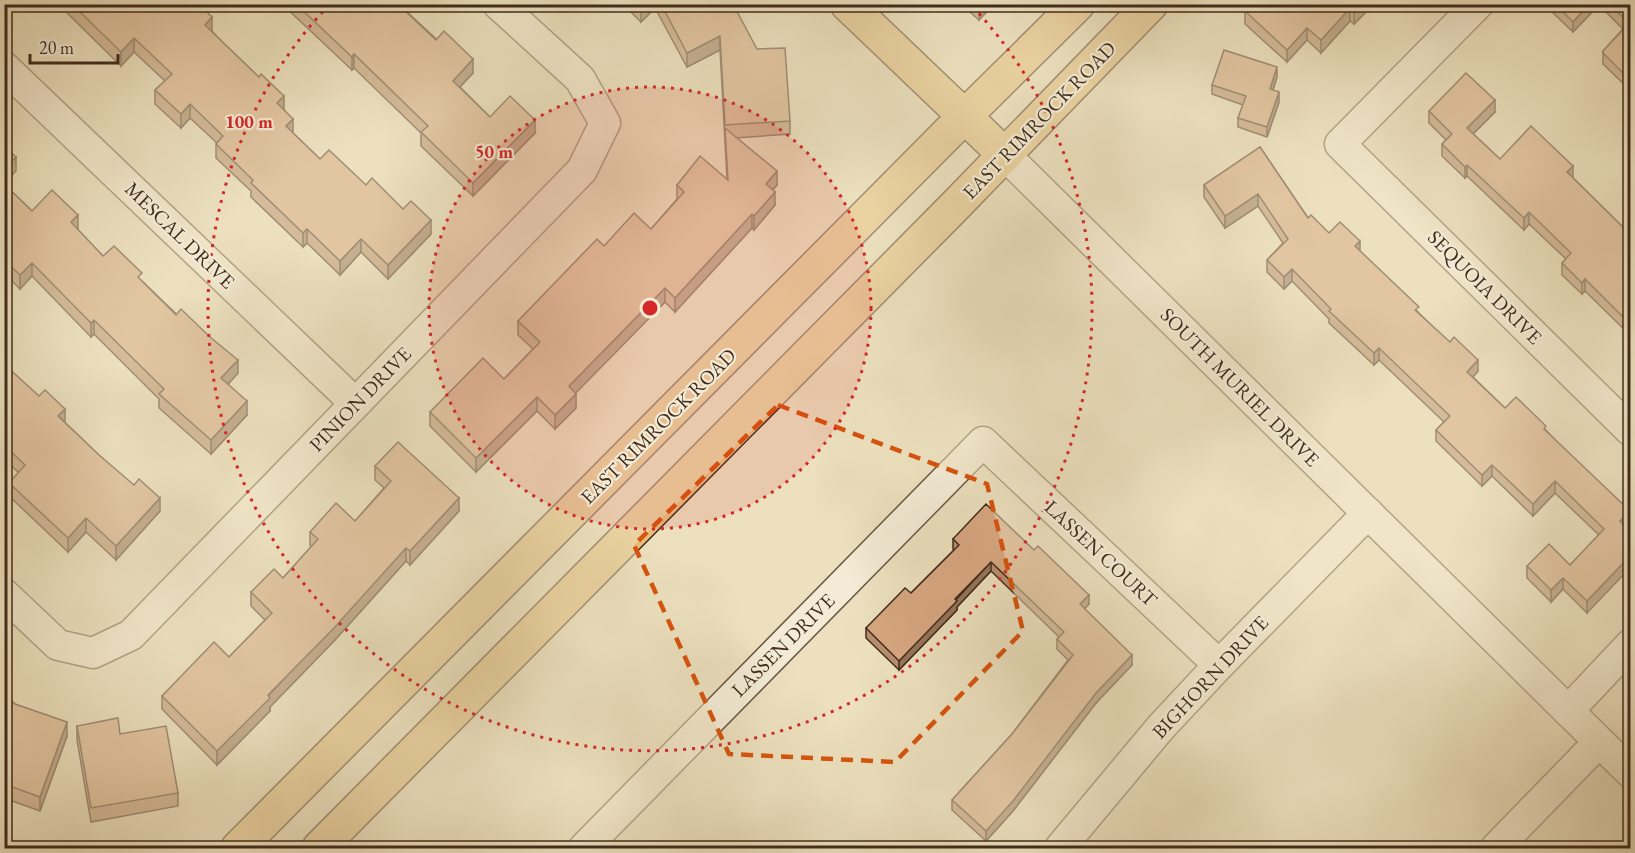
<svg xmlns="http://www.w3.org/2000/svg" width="1635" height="853" viewBox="0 0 1635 853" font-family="'EB Garamond',serif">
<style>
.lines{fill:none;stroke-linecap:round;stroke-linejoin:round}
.minor-casing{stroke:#6c5945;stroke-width:33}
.major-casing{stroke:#412c1d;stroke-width:36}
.minor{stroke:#f3ebd5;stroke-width:30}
.major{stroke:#e6c07f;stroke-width:33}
.wall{fill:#b88f6e;stroke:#412c1d;stroke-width:1.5}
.shaded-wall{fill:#96745a;stroke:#412c1d;stroke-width:1.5}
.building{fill:#d6a680;stroke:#412c1d;stroke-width:1.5}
.marked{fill:none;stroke:#d7540e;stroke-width:4.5;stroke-dasharray:12 8;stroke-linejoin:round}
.ring{fill:none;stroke:#d62828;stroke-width:3;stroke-dasharray:3 6}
.labels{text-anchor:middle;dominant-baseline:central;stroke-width:4.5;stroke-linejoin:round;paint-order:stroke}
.street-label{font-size:20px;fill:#412c1d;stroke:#f3ebd5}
.centre{fill:#d62828;stroke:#f3ebd5;stroke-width:3}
.ring-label{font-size:18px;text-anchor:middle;font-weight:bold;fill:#d62828;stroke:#f3ebd5;stroke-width:4.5;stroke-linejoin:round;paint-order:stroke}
</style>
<rect width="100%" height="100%" fill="#ece0be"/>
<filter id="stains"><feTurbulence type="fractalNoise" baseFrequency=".00333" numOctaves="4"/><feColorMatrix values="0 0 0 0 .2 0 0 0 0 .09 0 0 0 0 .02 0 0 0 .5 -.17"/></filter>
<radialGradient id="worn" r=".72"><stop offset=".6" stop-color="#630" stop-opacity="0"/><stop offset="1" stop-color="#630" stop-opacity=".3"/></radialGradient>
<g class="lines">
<defs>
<g id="minor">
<path d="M1478 4 1340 144 1630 430"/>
<path d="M4 67 355 403"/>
<path d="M1005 155 1630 772"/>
<path d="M4 594 58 645 93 653 131 635 582 170 605 123 580 79 498 4"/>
<path d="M1568 711 1630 645"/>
<path d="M584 848 983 442 1219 665"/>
<path d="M1060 848 1161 727 1219 665 1368 513"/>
<path d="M1496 848 1599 742"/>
</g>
<g id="major">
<path d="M847 4 1005 155"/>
<path d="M238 848 965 116 1078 4"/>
<path d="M319 848 953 208 1151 4"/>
</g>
</defs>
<use href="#minor" class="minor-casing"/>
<use href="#major" class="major-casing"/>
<use href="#minor" class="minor"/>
<use href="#major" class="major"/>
</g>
<g class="wall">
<path d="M48 4H184L212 31 284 109 293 133 320 159 366 185 403 209 431 234 388 279 361 252 340 275 307 243 303 247 251 197V191L216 158V144L217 143 190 118 181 128 155 104V90L165 81 134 52 121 66 59 5 54 10Z"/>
<path d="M282 4H405V10L473 73 460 87 490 117 535 133 473 196 421 146V133L354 68 352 70Z"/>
<path d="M623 4H733L790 121V134L736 138 777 185 773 190 775 205 754 230 752 228 675 312 665 302 575 393 576 408 555 429 537 411 476 472 430 426V412L504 379 533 349 518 335V321L604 246 651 229 677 199V185L727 179 720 50 687 67 655 8 641 22Z"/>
<path d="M961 4H994L979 20Z"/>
<path d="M1251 4H1374L1354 24 1350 21 1321 53 1307 40 1287 62 1245 24V11Z"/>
<path d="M1546 4H1630V90L1603 64V51L1623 29 1599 5 1573 32 1546 6Z"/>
<path d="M1277 77 1273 90 1279 102 1267 137 1238 127V118L1243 105 1212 94V85Z"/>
<path d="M1429 111 1495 112 1473 134 1500 159 1573 178 1630 234V335L1585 291 1582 294 1562 275V263L1566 259 1529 224 1524 230 1467 176 1465 178 1442 156V144L1446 140 1429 123Z"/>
<path d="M1260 147 1308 218 1329 233 1360 251 1419 313 1478 371 1473 377 1505 408 1546 430 1630 523 1626 527 1587 613 1563 589 1551 602 1527 578V566L1570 565 1599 535 1555 493 1533 516 1492 476 1482 486 1436 441V430L1444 422 1379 360 1374 365 1329 323V319L1292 281 1284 289 1267 272V260L1283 243 1258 206 1225 228 1204 197V185Z"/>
<path d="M4 184 32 211 78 229H77L103 256 142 281 238 373 228 384 247 415 211 454 159 408V399L94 334 91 337 32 276 20 289 4 273Z"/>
<path d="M4 364 99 455 160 511 116 560 86 532 68 552 9 496V483L19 473 4 459Z"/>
<path d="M375 466 459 511 410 565 406 561 334 641 270 707V711L217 765 162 709V696L229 657 265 620 251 606V592L283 578 311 547 310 545V532L355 521 384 488 375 480Z"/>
<path d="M953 539 1089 604 1084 609 1132 665 1096 703 1013 811 986 841 952 810V800L1012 734 1068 660 1057 649V639L1059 637 991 571 957 607V610L899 670 866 638V628L911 593 954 550 953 549Z"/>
<path d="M4 694 15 704 67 736 40 811 4 798Z"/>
<path d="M77 726 120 734 178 793V806L91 822 77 740Z"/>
</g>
<g class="shaded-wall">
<path d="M54 4H59L54 10Z"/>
<path d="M645 4H655V8L641 22V8Z"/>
<path d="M985 4H994L979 20V11Z"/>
<path d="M1362 4H1374L1354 24V12Z"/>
<path d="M1589 4H1599V5L1573 32V22Z"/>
<path d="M1350 8V21L1321 53V40Z"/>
<path d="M212 17V31L205 38V25Z"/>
<path d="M1307 28V40L1287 62V50Z"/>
<path d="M720 36V50L687 67V53Z"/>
<path d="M134 38V52L121 66V52Z"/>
<path d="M354 54V68L352 70V57Z"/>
<path d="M473 59V73L453 94V81Z"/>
<path d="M1277 67V77L1270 99V89Z"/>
<path d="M1279 92V102L1267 137V127Z"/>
<path d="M284 96V109L277 117V103Z"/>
<path d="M1495 100V112L1467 140V128Z"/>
<path d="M190 104V118L181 128V114Z"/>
<path d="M293 119V132L286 140V126Z"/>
<path d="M535 120V133L473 196V183Z"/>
<path d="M16 157V171L4 183V169Z"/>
<path d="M1467 165V176L1465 178V167Z"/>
<path d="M1573 166V178L1567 172Z"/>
<path d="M777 171V185L766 197V184Z"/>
<path d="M775 192V205L754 230V216Z"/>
<path d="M1258 194V206L1225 228V216Z"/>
<path d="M1529 212V224L1524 230V218Z"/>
<path d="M752 214V228L675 312V298Z"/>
<path d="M78 215V229L71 236V222Z"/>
<path d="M431 220V234L388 279V265Z"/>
<path d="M307 229V243L303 247V233Z"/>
<path d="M361 239V252L340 275V261Z"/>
<path d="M1360 241V253L1355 246Z"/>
<path d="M32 263V276L20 289V275Z"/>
<path d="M1292 269V281L1284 289V277Z"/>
<path d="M1585 279V291L1582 294V283Z"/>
<path d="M665 288V302L569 400V386Z"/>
<path d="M94 320V334L91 337V323Z"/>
<path d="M1379 348V360L1374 365V353Z"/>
<path d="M238 360V373L221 392V378Z"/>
<path d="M1478 360V371L1467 383V372Z"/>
<path d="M576 394V408L555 429V415Z"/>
<path d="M537 397V411L476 472V458Z"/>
<path d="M247 401V415L211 454V440Z"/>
<path d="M65 409V422L58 416Z"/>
<path d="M1492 465V476L1482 486V475Z"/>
<path d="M1555 481V493L1533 516V504Z"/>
<path d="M160 498V511L116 560V546Z"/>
<path d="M459 498V511L410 565V551Z"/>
<path d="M1630 511V523L1620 533V521Z"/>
<path d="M86 518V532L68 552V538Z"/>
<path d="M406 548V561L334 641 270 707V711L217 765V751Z"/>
<path d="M1630 556V568L1587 613V601Z"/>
<path d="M991 562V571L957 607V610L899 670V661Z"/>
<path d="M1563 578V589L1551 602V590Z"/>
<path d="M1089 595V604L1080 614V604Z"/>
<path d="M1132 655V665L1096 703 1013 811 986 841V831L1096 693Z"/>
<path d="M67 722V736L40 811V797Z"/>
</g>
<g class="building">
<path d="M72 4H199L212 17 205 25 259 77 261 74 284 96 277 103 293 119 286 126 320 159 329 150 366 185 372 178 403 209 411 201 431 220 388 265 361 239 340 261 307 229 303 233 251 183 253 180 216 144 223 136 190 104 181 114 155 90 172 74 134 38 121 52Z"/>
<path d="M296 4H401L400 6 436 40 444 31 473 59 453 81 490 117 510 96 535 120 473 183 421 132 428 126 354 54 352 57Z"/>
<path d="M637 4H645L641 8Z"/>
<path d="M661 4H733L757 49 785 48 790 121 725 125 720 36 687 53Z"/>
<path d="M972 4H985L979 11Z"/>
<path d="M1251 4H1362L1354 12 1350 8 1321 40 1307 28 1287 50 1245 11Z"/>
<path d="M1555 4H1589L1573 22Z"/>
<path d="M1609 4H1630V80L1603 53V51L1629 23Z"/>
<path d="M1224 50 1277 67 1270 89 1279 92 1267 127 1238 118 1246 96 1212 85Z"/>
<path d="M1466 73 1495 100 1467 128 1500 159 1531 126 1573 166 1567 172 1630 234V324L1585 279 1582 283 1562 263 1571 253 1529 212 1524 218 1467 165 1465 167 1442 144 1452 134 1429 111Z"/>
<path d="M725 128 777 171 766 184 775 192 754 216 752 214 675 298 665 288 569 386 576 394 555 415 537 397 476 458 430 412 483 358 504 379 540 342 518 321 597 239 604 246 634 213 651 229 684 192 677 185 700 156 728 180Z"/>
<path d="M4 146 16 157 4 169Z"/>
<path d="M1260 147 1308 218 1311 215 1329 233 1340 222 1360 241 1355 246 1419 307 1415 310 1450 342 1454 337 1478 360 1467 372 1505 408 1516 397 1546 426 1544 429 1630 511 1620 521 1630 532V556L1587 601 1563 578 1551 590 1527 566 1549 544 1570 565 1604 529 1555 481 1533 504 1492 465 1482 475 1436 430 1450 416 1379 348 1374 353 1329 311 1331 309 1292 269 1284 277 1267 260 1288 239 1258 194 1225 216 1204 185Z"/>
<path d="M4 184 32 211 52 190 78 215 71 222 103 256 114 246 142 273 138 277 176 315 181 309 210 337 238 360 221 378 247 401 211 440 159 394 164 389 94 320 91 323 32 263 20 275 4 260Z"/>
<path d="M4 364 39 396 45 390 65 409 58 416 99 455 134 485 139 479 160 498 116 546 86 518 68 538 9 483 25 465 4 445Z"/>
<path d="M398 442 459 498 410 551 406 548 334 628 268 695 270 698 217 751 162 696 214 642 229 657 272 613 251 592 274 569 283 578 318 539 310 532 336 503 355 521 391 481 375 466Z"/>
<path d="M986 504 1034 550 1038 546 1089 595 1080 604 1132 655 1096 693 1013 801 986 831 952 800 1012 734 1073 655 1057 639 1064 632 991 562 955 599 957 601 899 661 866 628 905 588 911 593 959 545 953 539Z"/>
<path d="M4 694 15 704 67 722 40 797 4 784Z"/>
<path d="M118 718 120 734 166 726 178 793 91 808 77 726Z"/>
</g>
<path d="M0 0H1635V853H0ZM778 405 987 484 1023 631 895 762 729 754 634 545Z" fill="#ece0be" fill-opacity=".55" fill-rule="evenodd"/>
<path class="marked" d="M778 405 987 484 1023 631 895 762 729 754 634 545Z"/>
<circle cx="650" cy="308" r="221" fill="#d62828" fill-opacity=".12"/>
<g class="ring">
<circle cx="650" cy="308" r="221"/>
<path d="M973 7A442 442 0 1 1 327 7"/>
</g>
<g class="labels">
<g class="street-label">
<text transform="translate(1039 120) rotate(-46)">EAST RIMROCK ROAD</text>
<text transform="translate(180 235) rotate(44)">MESCAL DRIVE</text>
<text transform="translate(1485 287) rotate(45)">SEQUOIA DRIVE</text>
<text transform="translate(1240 387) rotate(45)">SOUTH MURIEL DRIVE</text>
<text transform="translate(360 399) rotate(-46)">PINION DRIVE</text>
<text transform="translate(658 426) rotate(-45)">EAST RIMROCK ROAD</text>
<text transform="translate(1101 553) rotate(43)">LASSEN COURT</text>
<text transform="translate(783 645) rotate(-45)">LASSEN DRIVE</text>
<text transform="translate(1210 677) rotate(-47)">BIGHORN DRIVE</text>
</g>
</g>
<circle cx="650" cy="308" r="9" class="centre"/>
<g class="ring-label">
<text x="249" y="128">100 m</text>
<text x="494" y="158">50 m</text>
</g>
<rect width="1635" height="853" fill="none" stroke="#ece0be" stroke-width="24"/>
<rect x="6" y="6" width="1623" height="841" fill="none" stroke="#412c1d" stroke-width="3"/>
<rect x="12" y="12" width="1611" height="829" fill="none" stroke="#412c1d" stroke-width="1.5"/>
<path d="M30 54v9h88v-9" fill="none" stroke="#412c1d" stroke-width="3"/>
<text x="39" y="54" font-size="18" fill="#412c1d" stroke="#f3ebd5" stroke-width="4.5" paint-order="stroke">20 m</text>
<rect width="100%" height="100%" filter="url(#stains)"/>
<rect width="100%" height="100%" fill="url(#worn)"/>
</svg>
